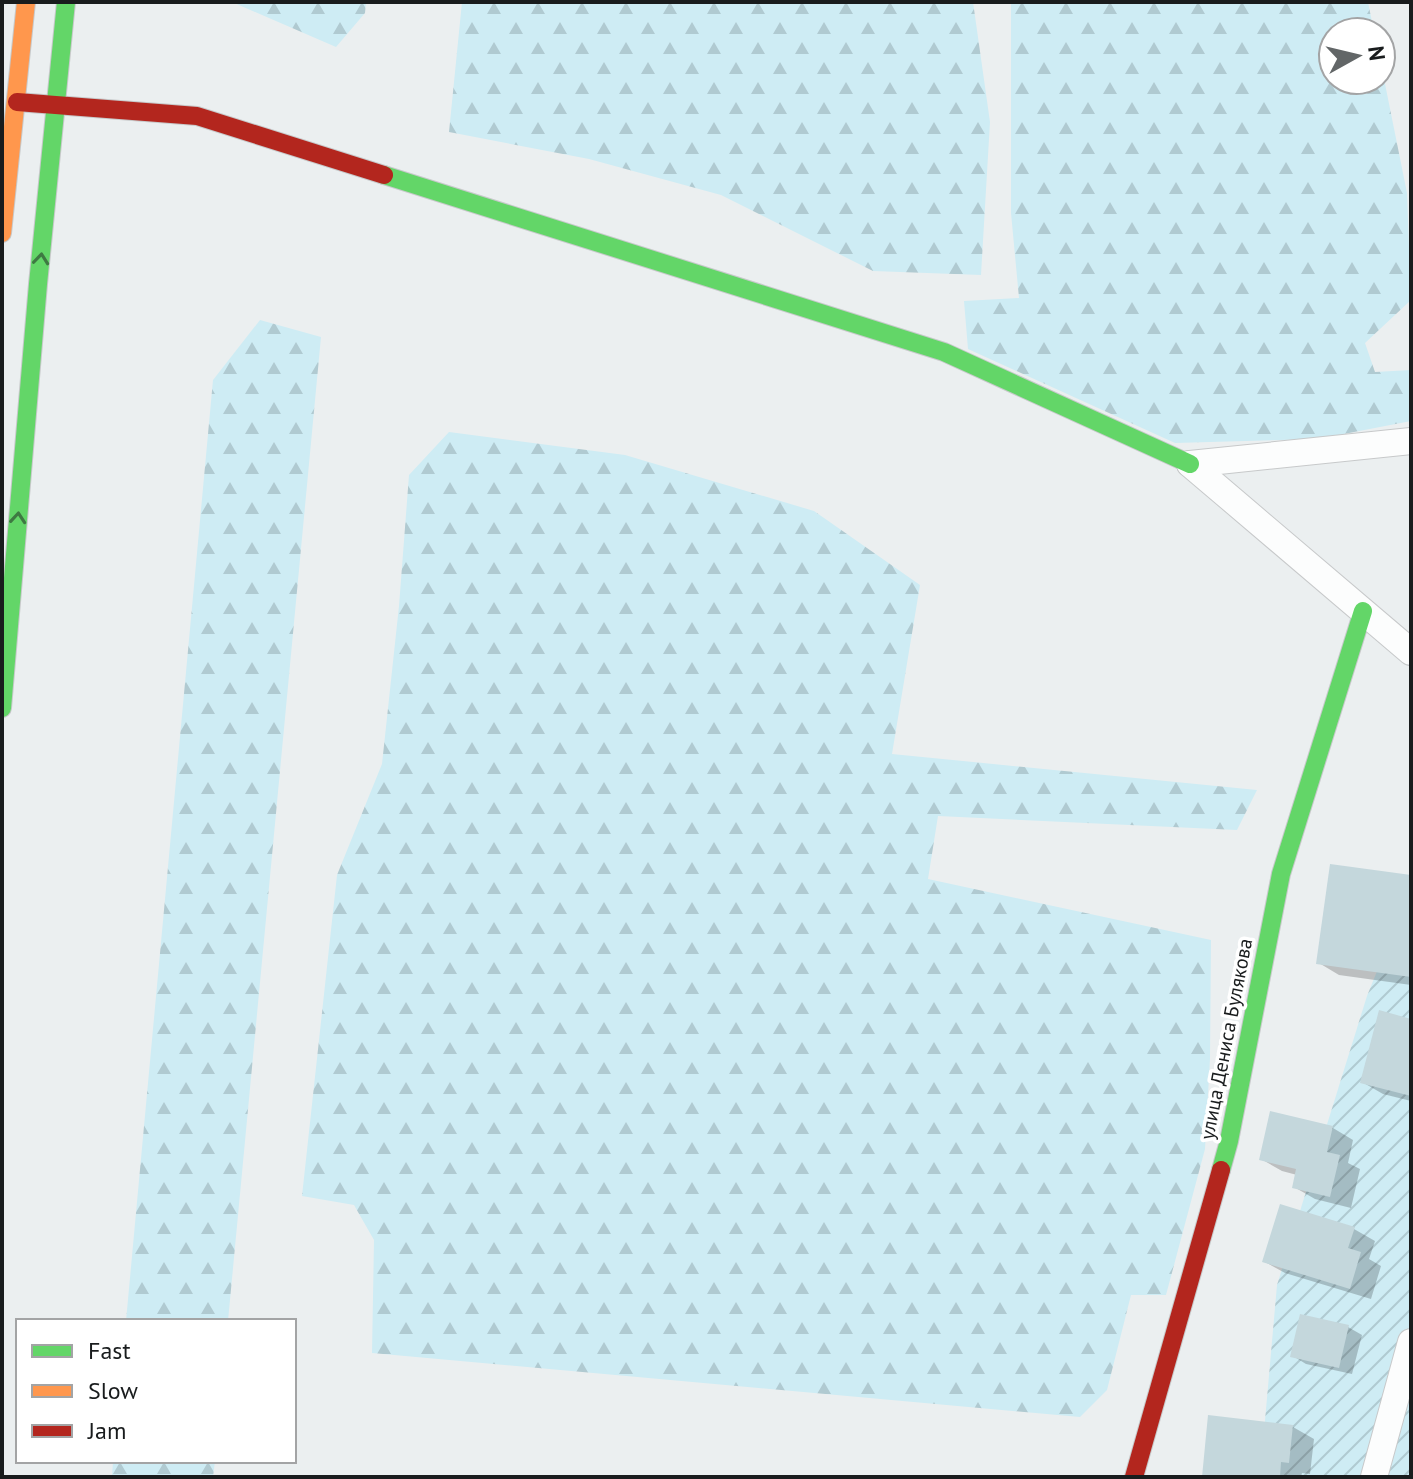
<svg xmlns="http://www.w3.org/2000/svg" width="1413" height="1479" viewBox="0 0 1413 1479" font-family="'PT Sans',sans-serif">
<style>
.forest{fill:url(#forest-firs)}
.garden{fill:url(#garden-furrows)}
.shadow{fill:#0003}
.building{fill:#c4d7dc}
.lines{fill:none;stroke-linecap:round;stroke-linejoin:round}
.street-casing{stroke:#c7c9ca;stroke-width:28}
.fast-casing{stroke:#c7c9ca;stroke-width:20}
.slow-casing{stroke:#c7c9ca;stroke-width:20}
.jam-casing{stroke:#c7c9ca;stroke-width:20}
.street{stroke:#fcfdfd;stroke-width:26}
.fast{stroke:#63d668;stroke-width:18}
.slow{stroke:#ff974d;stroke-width:18}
.jam{stroke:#b3261e;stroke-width:18}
.oneway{stroke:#3e7942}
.labels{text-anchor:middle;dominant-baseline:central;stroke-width:7;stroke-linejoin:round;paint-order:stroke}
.street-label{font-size:20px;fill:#191c1d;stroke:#fff}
</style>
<defs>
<pattern id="forest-firs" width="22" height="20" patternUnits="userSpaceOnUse" patternTransform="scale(2)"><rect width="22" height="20" fill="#ceecf4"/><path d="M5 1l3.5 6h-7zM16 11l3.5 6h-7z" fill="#b0cad1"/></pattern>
<pattern id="garden-furrows" width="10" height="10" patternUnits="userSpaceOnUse" patternTransform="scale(2)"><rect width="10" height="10" fill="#ceecf4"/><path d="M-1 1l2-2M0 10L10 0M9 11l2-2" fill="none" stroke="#b0cad1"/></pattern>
</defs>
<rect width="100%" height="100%" fill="#ebeff0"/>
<g class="forest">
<path d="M232 2H366L365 13 336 47Z"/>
<path d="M462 2H973L990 122 981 275 873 271 721 195 589 159 449 132Z"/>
<path d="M1011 2H1368L1374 32H1333V80H1381V64L1407 193 1411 300 1365 343 1375 372 1411 370V421L1318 439 1175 443 968 349 964 301 1019 298 1011 213Z"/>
<path d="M260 320 321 337 228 1321H126L213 380Z"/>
<path d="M449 432 625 455 814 511 920 585 892 754 1257 790 1237 830 938 816 928 879 1211 940 1210 1059 1205 1149 1166 1295H1131L1107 1390 1080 1417 372 1353 374 1240 354 1205 302 1196 337 875 382 764 399 606 409 475Z"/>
<path d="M113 1461H215L213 1477H112Z"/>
</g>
<path class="garden" d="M1411 887V1477H1260L1277 1285 1367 996Z"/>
<g class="shadow">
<path d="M1411 877V985L1339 975 1319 963Z"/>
<path d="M1411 1021V1101L1383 1094 1362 1082Z"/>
<path d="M1271 1113 1333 1128 1353 1140 1348 1163 1360 1169 1351 1208 1315 1199 1294 1187 1297 1175 1282 1171 1261 1159Z"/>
<path d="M1354 1229 1375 1241 1369 1259 1381 1266 1371 1299 1285 1273 1265 1262Z"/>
<path d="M1348 1327 1362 1335 1352 1374 1306 1364 1293 1356Z"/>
<path d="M1293 1427 1314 1439 1310 1474 1302 1473 1301 1477H1204Z"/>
</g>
<g class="building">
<path d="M1330 864 1411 875V977L1316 964Z"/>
<path d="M1379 1010 1411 1019V1096L1360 1083Z"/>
<path d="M1270 1111 1333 1126 1327 1152 1340 1155 1330 1197 1292 1188 1296 1169 1259 1160Z"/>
<path d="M1280 1204 1355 1227 1348 1248 1361 1252 1350 1289 1262 1262Z"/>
<path d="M1300 1314 1349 1325 1339 1368 1290 1357Z"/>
<path d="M1208 1415 1293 1425 1289 1463 1281 1462 1280 1477H1202Z"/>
</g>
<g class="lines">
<defs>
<g id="street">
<path d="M1190 464 1411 652"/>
<path d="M1190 464 1411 441"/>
<path d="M1374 1477 1411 1342"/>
</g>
<g id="fast">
<path d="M384 175 944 352 1190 464"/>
<path d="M2 708 38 284 66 2"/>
<path d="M1221 1170 1229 1141 1281 874 1363 611"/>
</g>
<path id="slow" d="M2 233 26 2"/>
<g id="jam">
<path d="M17 102 197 116 384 175"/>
<path d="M1134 1477 1221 1170"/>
</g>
</defs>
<use href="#street" class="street-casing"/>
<use href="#fast" class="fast-casing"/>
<use href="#slow" class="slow-casing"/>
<use href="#jam" class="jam-casing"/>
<use href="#street" class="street"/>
<use href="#fast" class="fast"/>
<use href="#slow" class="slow"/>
<use href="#jam" class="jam"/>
</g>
<defs><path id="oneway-chevron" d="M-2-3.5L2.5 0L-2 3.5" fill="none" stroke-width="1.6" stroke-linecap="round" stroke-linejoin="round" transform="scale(2)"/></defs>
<g class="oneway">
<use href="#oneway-chevron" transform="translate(41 259) rotate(-84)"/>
<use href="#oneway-chevron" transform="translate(18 518) rotate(-85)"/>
</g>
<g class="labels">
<g class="street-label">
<text transform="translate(1226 1039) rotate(-79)">улица Дениса Булякова</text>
</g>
</g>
<rect width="1413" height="1479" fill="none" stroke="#191c1d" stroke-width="8"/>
<rect x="16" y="1319" width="280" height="144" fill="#ffffff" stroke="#a3a4a5" stroke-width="2"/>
<rect x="32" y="1345" width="40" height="12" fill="#63d668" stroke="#a3a4a5" stroke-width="2"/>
<text x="88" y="1359" font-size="24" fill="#191c1d">Fast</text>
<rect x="32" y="1385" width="40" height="12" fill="#ff974d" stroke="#a3a4a5" stroke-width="2"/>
<text x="88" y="1399" font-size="24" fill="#191c1d">Slow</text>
<rect x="32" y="1425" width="40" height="12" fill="#b3261e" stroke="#a3a4a5" stroke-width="2"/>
<text x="88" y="1439" font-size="24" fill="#191c1d">Jam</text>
<g transform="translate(1357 56) rotate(82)"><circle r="38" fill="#ffffff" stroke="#a3a4a5" stroke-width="2"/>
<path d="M0-6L14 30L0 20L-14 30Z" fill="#626667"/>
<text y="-12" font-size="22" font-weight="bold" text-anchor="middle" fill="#191c1d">N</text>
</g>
</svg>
